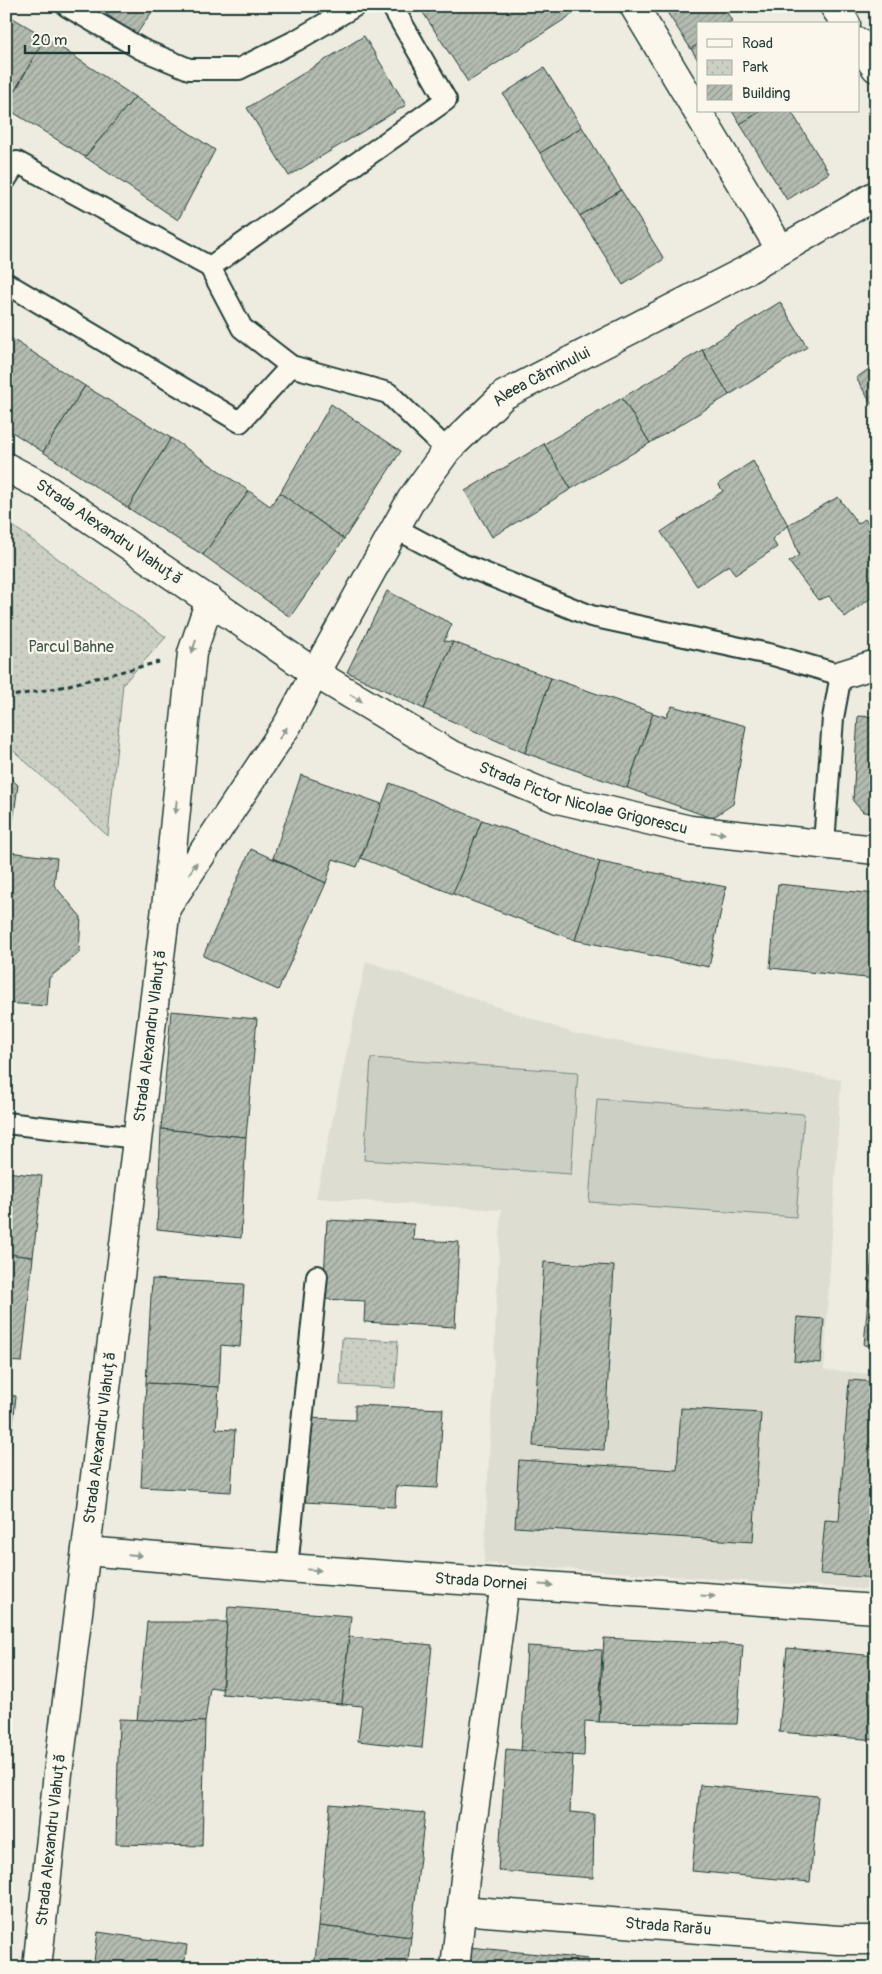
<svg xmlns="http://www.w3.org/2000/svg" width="882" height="1974" viewBox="0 0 882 1974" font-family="Pangolin,sans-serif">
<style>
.built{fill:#ddddd2}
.green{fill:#cbcfc4;stroke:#75867c}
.park{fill:url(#park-dots);stroke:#75867c}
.building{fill:url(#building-hatch);stroke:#1f3d34}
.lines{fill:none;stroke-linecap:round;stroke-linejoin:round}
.service-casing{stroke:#1f3d34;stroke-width:24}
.minor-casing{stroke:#1f3d34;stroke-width:31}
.tertiary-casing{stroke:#1f3d34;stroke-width:31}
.path{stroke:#1f3d34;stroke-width:3;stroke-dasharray:5 4;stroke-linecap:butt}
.service{stroke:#fbf7ec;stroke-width:20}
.minor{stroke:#fbf7ec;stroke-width:28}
.tertiary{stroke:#fbf7ec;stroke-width:28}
.oneway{fill:#8d9a90}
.labels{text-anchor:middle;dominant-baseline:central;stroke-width:4.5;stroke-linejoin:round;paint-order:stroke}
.street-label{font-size:16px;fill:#1f3d34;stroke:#fbf7ec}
.park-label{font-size:16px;fill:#415a51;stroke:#fbf7ec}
</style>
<defs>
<pattern id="park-dots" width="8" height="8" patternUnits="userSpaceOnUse" patternTransform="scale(1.25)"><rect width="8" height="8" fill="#cbcfc4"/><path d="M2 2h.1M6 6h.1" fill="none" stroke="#aeb3a9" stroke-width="1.8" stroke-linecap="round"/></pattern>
<pattern id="building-hatch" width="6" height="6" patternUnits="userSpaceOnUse" patternTransform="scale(1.25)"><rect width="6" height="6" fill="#b4bbb0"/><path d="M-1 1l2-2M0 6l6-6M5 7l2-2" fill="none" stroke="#929990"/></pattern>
</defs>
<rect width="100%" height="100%" fill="#eeece1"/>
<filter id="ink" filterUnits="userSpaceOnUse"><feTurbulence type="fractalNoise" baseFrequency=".02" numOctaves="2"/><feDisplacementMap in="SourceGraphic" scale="10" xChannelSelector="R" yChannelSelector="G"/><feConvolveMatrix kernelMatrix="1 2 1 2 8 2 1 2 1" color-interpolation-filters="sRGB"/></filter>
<g filter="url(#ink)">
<path class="built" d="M366 961 576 1034 841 1080 824 1370 876 1374V1590L484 1563 501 1210 316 1198Z"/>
<g class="green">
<path d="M371 1058 578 1072 571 1174 364 1160Z"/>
<path d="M597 1099 804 1114 796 1217 589 1202Z"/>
</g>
<g class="park">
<path d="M6 521 166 637 123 684 108 836 6 744Z"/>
<path d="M342 1338 398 1341 395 1388 340 1385Z"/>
</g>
<g class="building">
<path d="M95 6H156L136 35Z"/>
<path d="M422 6H585L468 82 420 8Z"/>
<path d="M663 6H723L732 21 727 24H698V44L691 49Z"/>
<path d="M6 14 45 37 6 106Z"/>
<path d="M364 36 406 105 289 176 247 108Z"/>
<path d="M45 37 135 97 85 157 6 108Z"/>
<path d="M698 44V60L691 49Z"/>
<path d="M544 68 582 127 540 153 503 94Z"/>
<path d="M135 97 215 150 178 220 85 157Z"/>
<path d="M732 111H761L740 124Z"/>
<path d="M761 111H791L829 173 787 200 740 124Z"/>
<path d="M582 127 621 190 580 216 540 153Z"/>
<path d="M621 190 664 259 623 285 580 216Z"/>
<path d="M780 302 807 347 729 395 702 350Z"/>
<path d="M6 335 85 386 43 452 6 428Z"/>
<path d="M702 350 729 395 650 443 622 398Z"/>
<path d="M876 364V411L856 378Z"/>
<path d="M85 386 171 438 128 508 43 452Z"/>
<path d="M622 398 650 443 571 489 544 444Z"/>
<path d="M331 404 401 451 344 539 280 493Z"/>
<path d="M171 438 249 491 203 555 128 508Z"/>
<path d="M544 444 571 489 492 537 465 491Z"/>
<path d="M753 461 788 525 772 539 777 547 735 575 729 565 697 586 661 532 723 491 718 484Z"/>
<path d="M249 491 270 506 280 493 344 539 290 617 203 555Z"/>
<path d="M838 497 858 524 865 519 876 533V594L845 617 829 596 818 600 789 562 799 555 788 525Z"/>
<path d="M387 591 452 624 444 641 453 642 424 709 347 672Z"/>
<path d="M453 642 551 678 525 753 424 709Z"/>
<path d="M551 678 653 713 627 788 525 753Z"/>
<path d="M672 706 746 726 733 804 712 818 627 788 653 713 666 717Z"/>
<path d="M858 716 876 717V813L863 812 853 801Z"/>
<path d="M6 775 18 785 9 852 57 858 54 885 81 917 79 953 49 978 47 1006 6 1003Z"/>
<path d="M301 775 382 804 357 867 333 859 326 883 273 858Z"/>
<path d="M390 783 482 820 453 894 361 858Z"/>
<path d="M482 820 600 862 575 940 453 894Z"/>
<path d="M251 849 326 883 278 990 203 956Z"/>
<path d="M600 862 726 887 709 967 575 940Z"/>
<path d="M778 884 876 894V979L770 968Z"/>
<path d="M171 1011 257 1019 246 1137 161 1129Z"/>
<path d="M161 1129 246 1137 241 1238 157 1229Z"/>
<path d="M6 1172 42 1176 33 1257 6 1254Z"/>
<path d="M327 1220 414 1224 413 1240 459 1242 455 1327 364 1322 365 1301 323 1299Z"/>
<path d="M6 1254 33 1257 22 1362 6 1361Z"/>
<path d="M872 1254H876V1346L864 1345Z"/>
<path d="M544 1262 614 1266 604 1450 533 1446Z"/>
<path d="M152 1279 244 1284 240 1347 221 1345 219 1387 146 1383Z"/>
<path d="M797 1317 824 1319 821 1363 794 1361Z"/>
<path d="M849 1380 876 1382V1578L820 1574 825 1520 839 1521Z"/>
<path d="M146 1383 219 1387 216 1429 235 1430 231 1492 141 1487Z"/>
<path d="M6 1395 16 1396 6 1493Z"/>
<path d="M355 1405 443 1409 438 1488 396 1486 395 1507 304 1502 309 1418 355 1420Z"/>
<path d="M681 1408 761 1413 753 1542 515 1527 519 1460 677 1470Z"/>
<path d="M228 1607 351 1616 342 1704 222 1694Z"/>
<path d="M147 1622H227L222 1689 210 1687 205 1722 137 1720Z"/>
<path d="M349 1637 432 1645 422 1748 358 1741 362 1706 342 1704Z"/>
<path d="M604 1638 743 1645 737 1724 599 1722Z"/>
<path d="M527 1646 602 1650 599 1722 585 1721 584 1756 521 1752Z"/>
<path d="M787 1648 876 1656V1740L779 1732Z"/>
<path d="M119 1719 205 1722 202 1846 116 1844Z"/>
<path d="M506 1749 573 1755 570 1812 594 1814 593 1878 498 1871Z"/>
<path d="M700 1785 818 1796 810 1882 692 1871Z"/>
<path d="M330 1804 425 1813 411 1937 319 1926Z"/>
<path d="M319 1926 411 1937 407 1968H314Z"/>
<path d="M98 1932 187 1945 184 1968H93Z"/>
<path d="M469 1947 588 1959 587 1968H467Z"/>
</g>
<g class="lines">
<defs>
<g id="service">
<path d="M67 6 141 49 189 69H239L297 40 355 6"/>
<path d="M6 179 17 162 210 267 242 328 291 366 388 393 447 450"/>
<path d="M210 267 446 100 392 6"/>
<path d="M6 283 240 422 291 366"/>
<path d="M395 528 464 565 591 616 773 655 841 675 833 718 824 844"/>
<path d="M6 1123 137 1138"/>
<path d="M287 1568 317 1276"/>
</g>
<g id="minor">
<path d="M634 6 781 250"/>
<path d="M834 6 846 24"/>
<path d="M858 42 876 68"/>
<path id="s1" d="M315 673 411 500 447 450 504 395 745 271 876 195"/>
<path d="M841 675 876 664"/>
<path id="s2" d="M461 1910 838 1940H876"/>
<path d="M455 1968 465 1878 505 1582"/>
</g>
<g id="tertiary">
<path id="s3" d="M6 467 42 486 315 673 450 754 558 799 690 830 876 850"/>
<path d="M168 905 288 724 315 673"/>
<path id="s4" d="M86 1551 287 1568 876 1609"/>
<path id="s5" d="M37 1968 58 1773 166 908 192 653 210 600"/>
</g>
</defs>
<use href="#service" class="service-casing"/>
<use href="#minor" class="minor-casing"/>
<use href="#tertiary" class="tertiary-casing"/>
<path class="path" d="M6 697 57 688 159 662"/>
<use href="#service" class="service"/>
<use href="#minor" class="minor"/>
<use href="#tertiary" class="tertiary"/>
</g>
<defs><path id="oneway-solid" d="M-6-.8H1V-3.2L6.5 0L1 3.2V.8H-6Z" transform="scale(1.25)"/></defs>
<g class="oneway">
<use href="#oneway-solid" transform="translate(194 646) rotate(108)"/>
<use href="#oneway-solid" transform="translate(356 698) rotate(31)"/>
<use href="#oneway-solid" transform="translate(283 733) rotate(-56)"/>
<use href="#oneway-solid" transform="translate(176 807) rotate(96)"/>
<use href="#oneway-solid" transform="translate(718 833) rotate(6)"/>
<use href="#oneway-solid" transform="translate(193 868) rotate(-56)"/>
<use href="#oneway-solid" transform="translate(135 1555) rotate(5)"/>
<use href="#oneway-solid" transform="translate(314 1570) rotate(4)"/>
<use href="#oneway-solid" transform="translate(546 1585) rotate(4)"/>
<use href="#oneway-solid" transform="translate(708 1596) rotate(4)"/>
</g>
</g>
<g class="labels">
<g class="street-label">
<text stroke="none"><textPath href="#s1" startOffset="380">Aleea Căminului</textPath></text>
<text stroke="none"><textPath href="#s3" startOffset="122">Strada Alexandru Vlahuță</textPath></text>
<text stroke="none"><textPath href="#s3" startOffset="670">Strada Pictor Nicolae Grigorescu</textPath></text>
<text stroke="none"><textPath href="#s5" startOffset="939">Strada Alexandru Vlahuță</textPath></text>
<text stroke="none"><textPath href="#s5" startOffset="534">Strada Alexandru Vlahuță</textPath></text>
<text stroke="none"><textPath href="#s4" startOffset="396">Strada Dornei</textPath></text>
<text stroke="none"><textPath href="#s5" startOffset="129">Strada Alexandru Vlahuță</textPath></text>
<text stroke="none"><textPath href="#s2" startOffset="208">Strada Rarău</textPath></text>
</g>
<g class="park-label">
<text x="71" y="647">Parcul Bahne</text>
</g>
</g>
<rect width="882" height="1974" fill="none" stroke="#fbf7ec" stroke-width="25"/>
<rect x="12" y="12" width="857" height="1949" fill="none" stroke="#1f3d34" stroke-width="2" filter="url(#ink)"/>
<rect x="697" y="22" width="162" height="90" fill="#fbf7ec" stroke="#a3ada2"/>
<rect x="707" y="39" width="25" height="8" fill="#fbf7ec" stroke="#a3ada2"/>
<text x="742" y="48" font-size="15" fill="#1f3d34">Road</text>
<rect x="707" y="60" width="25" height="15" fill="url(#park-dots)" stroke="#a3ada2"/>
<text x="742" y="72" font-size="15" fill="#1f3d34">Park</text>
<rect x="707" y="85" width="25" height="15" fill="url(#building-hatch)" stroke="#a3ada2"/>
<text x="742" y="98" font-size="15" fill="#1f3d34">Building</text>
<path d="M25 45v8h104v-8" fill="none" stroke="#1f3d34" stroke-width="2.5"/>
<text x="32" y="45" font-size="15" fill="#1f3d34" stroke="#fbf7ec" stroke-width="4" paint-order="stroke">20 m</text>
</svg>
